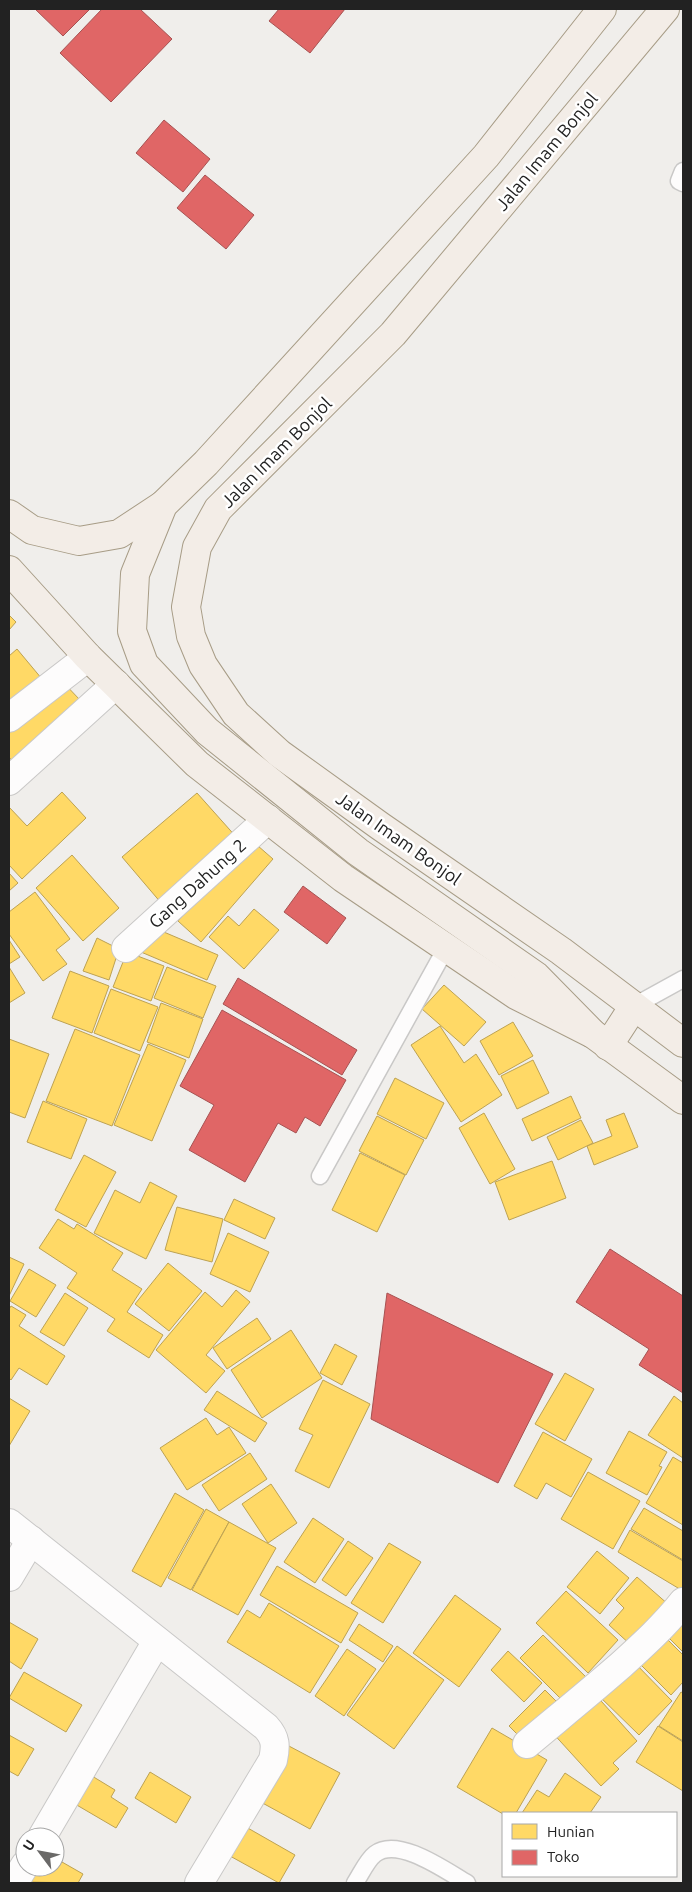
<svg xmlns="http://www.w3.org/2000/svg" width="692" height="1892" viewBox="0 0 692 1892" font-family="Ubuntu,sans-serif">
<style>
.homes{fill:#ffd966;stroke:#bda252}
.shops{fill:#e06666;stroke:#a75252}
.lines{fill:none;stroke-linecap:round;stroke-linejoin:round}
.lane-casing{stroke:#c9c8c7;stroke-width:19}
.street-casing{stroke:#c9c8c7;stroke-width:30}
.primary-casing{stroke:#a79c86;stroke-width:30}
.lane{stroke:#fdfcfc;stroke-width:16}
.street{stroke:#fdfcfc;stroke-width:28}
.primary{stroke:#f3ede7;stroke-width:28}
.labels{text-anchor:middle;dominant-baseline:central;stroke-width:5;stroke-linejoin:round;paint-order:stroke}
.street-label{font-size:18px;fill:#222;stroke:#fff}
</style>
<rect width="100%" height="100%" fill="#f0eeeb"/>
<g class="homes">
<path d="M9 615 16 622 9 630Z"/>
<path d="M17 649 42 679 9 709V656Z"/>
<path d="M61 680 80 700 13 762 9 757V729Z"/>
<path d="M62 792 86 818 22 879 9 865V807L27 826Z"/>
<path d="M197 793 238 839 162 904 122 857Z"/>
<path d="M250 839 273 859 201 942 178 921Z"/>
<path d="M72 855 119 908 83 941 36 888Z"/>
<path d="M9 873 18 883 9 891Z"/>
<path d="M35 892 70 939 56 950 67 964 43 981 9 934V912Z"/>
<path d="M254 909 279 930 244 969 209 937 228 916 239 926Z"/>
<path d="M152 927 218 955 207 980 141 952Z"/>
<path d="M97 938 119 949 109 980 83 971Z"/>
<path d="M9 940 20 957 9 964Z"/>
<path d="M127 952 164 966 151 1001 113 987Z"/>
<path d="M9 967 25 993 9 1003Z"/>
<path d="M167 967 216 986 203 1018 154 998Z"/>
<path d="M70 971 109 986 92 1033 52 1018Z"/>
<path d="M444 985 486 1022 464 1046 422 1009Z"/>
<path d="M111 989 158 1007 140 1051 94 1033Z"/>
<path d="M161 1003 203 1019 189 1058 147 1042Z"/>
<path d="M513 1022 533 1056 499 1075 480 1041Z"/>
<path d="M440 1026 464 1063 476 1054 502 1095 461 1122 411 1045Z"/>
<path d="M75 1029 140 1055 112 1126 46 1101Z"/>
<path d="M9 1039 49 1054 25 1118 9 1112Z"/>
<path d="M148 1044 186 1060 152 1141 114 1125Z"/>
<path d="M533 1060 549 1093 517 1109 501 1076Z"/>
<path d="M395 1078 444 1103 426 1139 377 1114Z"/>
<path d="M571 1096 581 1118 532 1141 522 1119Z"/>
<path d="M43 1101 87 1119 71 1159 27 1142Z"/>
<path d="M484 1113 515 1169 490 1184 459 1128Z"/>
<path d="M624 1113 638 1147 594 1165 587 1146 612 1136 606 1120Z"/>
<path d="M377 1116 424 1140 406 1175 359 1151Z"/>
<path d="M581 1120 593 1143 558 1160 547 1137Z"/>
<path d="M360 1153 405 1175 377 1232 332 1210Z"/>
<path d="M84 1155 116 1172 86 1227 55 1210Z"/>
<path d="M552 1161 566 1198 509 1220 495 1182Z"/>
<path d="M150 1182 177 1196 146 1259 94 1233 115 1190 140 1203Z"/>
<path d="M234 1199 275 1218 265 1239 224 1220Z"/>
<path d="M177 1207 223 1219 212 1262 165 1250Z"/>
<path d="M58 1219 74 1229 77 1224 123 1253 112 1270 142 1289 127 1312 163 1335 149 1358 107 1331 115 1319 67 1288 77 1273 39 1248Z"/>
<path d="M228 1233 269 1252 250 1292 210 1274Z"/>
<path d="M9 1257 24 1264 9 1296Z"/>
<path d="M168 1263 202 1291 169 1331 135 1304Z"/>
<path d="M29 1269 56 1285 36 1317 10 1301Z"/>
<path d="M236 1290 250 1302 206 1355 225 1371 206 1393 156 1350 205 1292 222 1307Z"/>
<path d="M65 1293 88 1308 64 1346 40 1332Z"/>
<path d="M11 1306 26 1315 19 1326 65 1356 47 1385 19 1368 11 1380 9 1378V1309Z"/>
<path d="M257 1318 271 1339 227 1369 213 1348Z"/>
<path d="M291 1330 322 1378 262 1418 231 1370Z"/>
<path d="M335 1344 357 1356 342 1385 320 1373Z"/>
<path d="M565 1373 594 1389 565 1441 535 1424Z"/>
<path d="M323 1380 370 1404 329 1488 295 1471 313 1435 299 1429Z"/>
<path d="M217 1391 267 1423 255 1442 204 1410Z"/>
<path d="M674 1396 683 1403V1458L648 1435Z"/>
<path d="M9 1398 30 1411 9 1446Z"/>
<path d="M206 1418 217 1435 229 1427 246 1453 187 1490 160 1448Z"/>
<path d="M629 1431 667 1452 659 1466 662 1467 647 1495 606 1473Z"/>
<path d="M543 1432 592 1459 571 1497 546 1483 537 1499 514 1486Z"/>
<path d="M250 1453 267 1479 219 1511 202 1485Z"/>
<path d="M673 1457 683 1463V1525L646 1503Z"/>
<path d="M588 1472 640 1501 613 1549 561 1519Z"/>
<path d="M271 1484 297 1523 268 1543 242 1504Z"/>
<path d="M175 1493 204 1510 161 1587 132 1571Z"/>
<path d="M644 1508 683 1531V1560L631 1529Z"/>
<path d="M206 1509 229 1522 191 1590 168 1578Z"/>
<path d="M313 1518 344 1539 315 1583 284 1562Z"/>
<path d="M229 1522 276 1548 238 1615 192 1590Z"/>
<path d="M630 1530 683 1561V1591L618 1552Z"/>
<path d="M348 1541 373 1558 346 1596 322 1580Z"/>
<path d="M389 1543 421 1562 383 1623 351 1603Z"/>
<path d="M597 1551 629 1578 600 1614 567 1587Z"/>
<path d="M277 1566 358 1613 341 1643 260 1595Z"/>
<path d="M637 1577 669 1605 632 1646 609 1625 624 1608 616 1600Z"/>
<path d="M566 1591 618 1640 588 1673 536 1623Z"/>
<path d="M455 1595 501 1629 459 1687 413 1653Z"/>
<path d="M269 1603 339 1646 310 1693 227 1642 247 1610 260 1618Z"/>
<path d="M683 1608V1652L661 1630Z"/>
<path d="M9 1622 38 1639 21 1669 9 1661Z"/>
<path d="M359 1624 393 1646 383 1662 349 1640Z"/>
<path d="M660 1632 683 1655V1682L671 1695 634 1658Z"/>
<path d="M543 1635 587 1678 564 1702 520 1658Z"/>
<path d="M397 1646 444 1680 394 1749 347 1715Z"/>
<path d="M347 1649 376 1669 344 1716 315 1696Z"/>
<path d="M508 1651 542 1683 524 1702 491 1670Z"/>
<path d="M630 1658 672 1701 639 1735 596 1693Z"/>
<path d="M24 1672 82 1705 66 1732 9 1698Z"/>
<path d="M545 1690 560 1705 524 1741 509 1726Z"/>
<path d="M593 1692 637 1741 613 1763 619 1769 601 1786 550 1730Z"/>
<path d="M681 1692 683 1693V1741L659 1726Z"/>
<path d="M658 1726 683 1742V1791L636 1762Z"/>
<path d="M492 1728 547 1760 516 1813 503 1814 457 1787Z"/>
<path d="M9 1735 34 1749 18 1776 9 1771Z"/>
<path d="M287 1745 340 1773 310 1829 257 1800Z"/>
<path d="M150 1772 191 1797 176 1823 135 1798Z"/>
<path d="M565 1773 601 1797 590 1813H522L537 1790 549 1797Z"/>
<path d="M92 1776 115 1790 111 1797 128 1808 116 1828 75 1804Z"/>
<path d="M246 1827 295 1855 279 1883 230 1856Z"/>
<path d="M55 1858 83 1874 78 1883 29 1882 38 1867H55Z"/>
</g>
<g class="shops">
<path d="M35 9H90L63 36Z"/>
<path d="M102 9H140L172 39 111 102 60 53Z"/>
<path d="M279 9H345L310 53 269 21Z"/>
<path d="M164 120 210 159 183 192 136 153Z"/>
<path d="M205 175 254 215 226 249 177 208Z"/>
<path d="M303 886 346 918 327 944 284 912Z"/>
<path d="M238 978 357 1050 342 1075 223 1004Z"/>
<path d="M222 1010 346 1080 320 1126 305 1117 296 1133 278 1123 245 1182 189 1150 214 1105 180 1086Z"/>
<path d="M610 1249 683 1296V1393L639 1365 649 1349 576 1302Z"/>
<path d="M387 1293 553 1374 498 1483 371 1419Z"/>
</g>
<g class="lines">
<defs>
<g id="lane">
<path d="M683 171 679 181 683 183"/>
<path d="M634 1006 683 979"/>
<path d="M320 1176 446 948"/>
<path d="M355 1883C361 1874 367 1860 375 1854 398 1836 446 1871 467 1883"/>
</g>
<g id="street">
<path d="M9 718 88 657"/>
<path d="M9 781 116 684"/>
<path d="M126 948 268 819"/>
<path d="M9 1523 266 1727C276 1738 276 1746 273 1760L199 1883"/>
<path d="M9 1577 31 1540"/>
<path d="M527 1744C558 1718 590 1692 621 1665 643 1645 665 1625 683 1602"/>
<path d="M42 1837 157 1641"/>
<path d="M14 1883 25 1865"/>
</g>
<g id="primary">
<path d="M665 9 393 334 218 509 197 547 186 607 191 636 203 665 236 714 280 754 380 826 561 951 683 1043"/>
<path d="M9 514 32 530 79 541 119 534 163 505"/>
<path d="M9 570 88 657 197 764 343 878 516 995 593 1034 683 1100"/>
<path d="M593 1034 536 976 358 852 207 731 144 664 132 631 135 574 163 505 206 463 486 156 602 9"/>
<path d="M608 1046 634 1006"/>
</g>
</defs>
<use href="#lane" class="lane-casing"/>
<use href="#street" class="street-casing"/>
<use href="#primary" class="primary-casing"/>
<use href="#lane" class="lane"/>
<use href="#street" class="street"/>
<use href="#primary" class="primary"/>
</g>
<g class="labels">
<g class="street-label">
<text transform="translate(546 151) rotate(-50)">Jalan Imam Bonjol</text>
<text transform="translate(276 452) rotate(-45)">Jalan Imam Bonjol</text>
<text transform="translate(399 838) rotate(35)">Jalan Imam Bonjol</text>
<text transform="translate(197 883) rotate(-42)">Gang Dahung 2</text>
</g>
</g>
<rect width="692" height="1892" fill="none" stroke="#222222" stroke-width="20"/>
<rect x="502" y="1812" width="175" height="65" fill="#ffffff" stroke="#a7a7a7"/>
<rect x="512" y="1824" width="25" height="15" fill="#ffd966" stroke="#a7a7a7"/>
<text x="547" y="1837" font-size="15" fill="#222222">Hunian</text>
<rect x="512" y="1850" width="25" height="15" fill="#e06666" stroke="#a7a7a7"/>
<text x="547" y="1862" font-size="15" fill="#222222">Toko</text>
<g transform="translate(40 1852) rotate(302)"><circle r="24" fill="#ffffff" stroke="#a7a7a7"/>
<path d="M0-4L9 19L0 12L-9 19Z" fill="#6a6968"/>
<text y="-8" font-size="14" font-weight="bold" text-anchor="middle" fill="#222222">U</text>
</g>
</svg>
